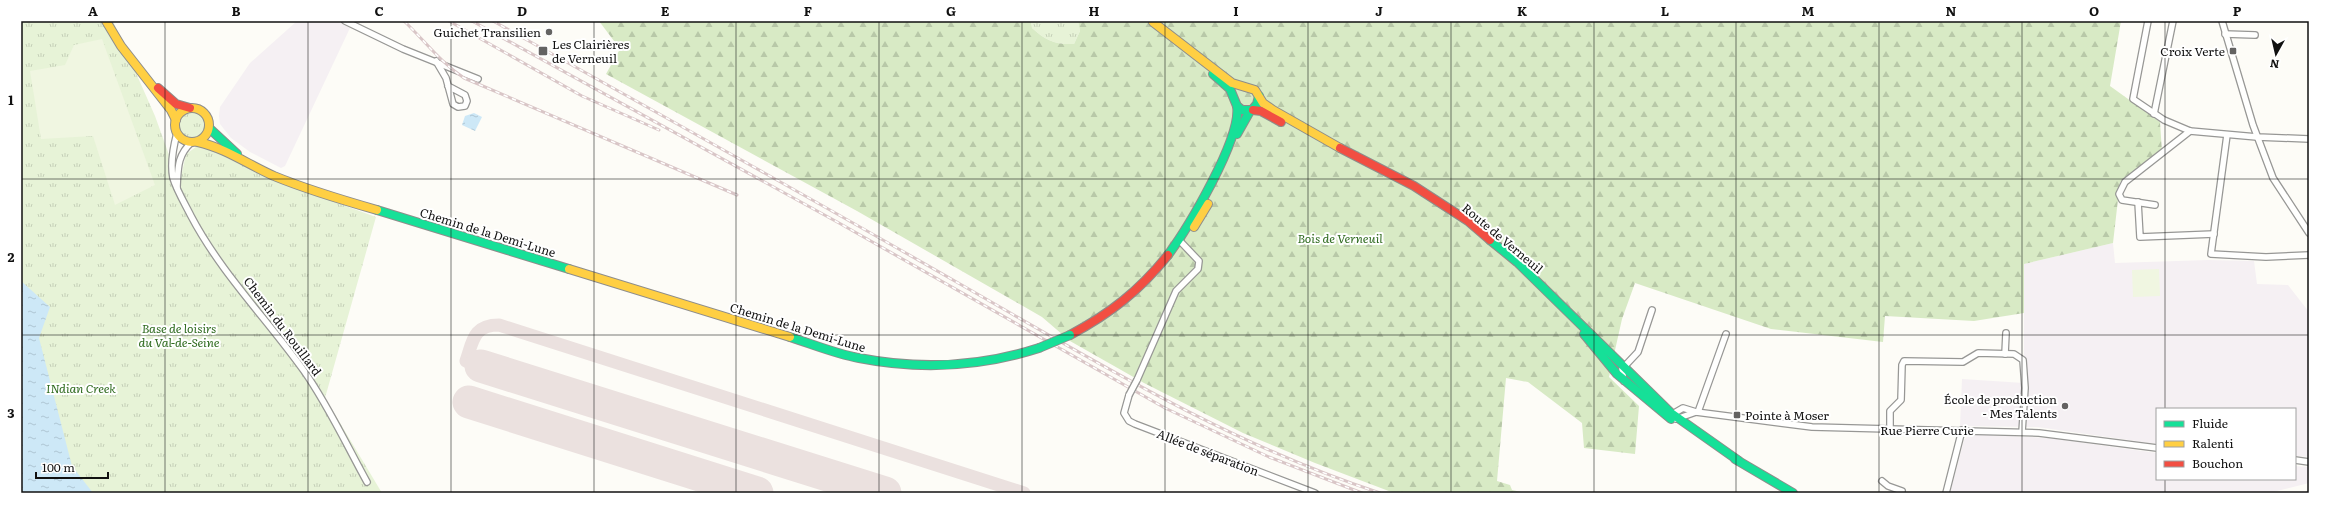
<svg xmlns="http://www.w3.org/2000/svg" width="2330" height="514" viewBox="0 0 2330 514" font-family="Literata,serif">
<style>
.industrial{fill:#f5f0f3}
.grass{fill:url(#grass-tufts)}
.forest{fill:url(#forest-firs)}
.pitch{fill:#f0f6e1}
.water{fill:url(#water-ripples)}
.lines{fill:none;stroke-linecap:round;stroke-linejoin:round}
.taxiway{stroke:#ebe1df;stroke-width:13}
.runway{stroke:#ebe1df;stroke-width:33}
.street-casing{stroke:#979795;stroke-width:8}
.fast-casing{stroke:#8e8d8b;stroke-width:10}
.slow-casing{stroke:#8e8d8b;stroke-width:10}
.jam-casing{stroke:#8e8d8b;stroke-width:10}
.street{stroke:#fffffe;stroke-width:5.5}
.fast{stroke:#16e098;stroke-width:8}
.slow{stroke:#ffcf43;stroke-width:8}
.jam{stroke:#f24e42;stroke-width:8}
.rail-casing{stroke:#d9c6c7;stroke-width:3}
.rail{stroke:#fff;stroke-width:1.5;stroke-dasharray:4.5;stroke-linecap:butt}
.street-bridge-casing{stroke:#979795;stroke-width:8;stroke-linecap:butt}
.fast-bridge-casing{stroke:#8e8d8b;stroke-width:10;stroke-linecap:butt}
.street-bridge{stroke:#fffffe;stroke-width:5.5}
.fast-bridge{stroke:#16e098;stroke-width:8}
.grid{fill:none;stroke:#111;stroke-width:1;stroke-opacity:0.55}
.poi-dot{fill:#646362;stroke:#fff;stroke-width:1.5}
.labels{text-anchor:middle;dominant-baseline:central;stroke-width:4;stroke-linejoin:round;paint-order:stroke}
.poi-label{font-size:12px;fill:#111;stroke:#fff;text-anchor:end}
.street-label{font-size:12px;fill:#111;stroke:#fff}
.park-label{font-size:12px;font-style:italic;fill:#2f6b1f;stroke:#fff}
.neatline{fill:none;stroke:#111;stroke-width:1.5}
.grid-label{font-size:13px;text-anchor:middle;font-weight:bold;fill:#111}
</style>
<defs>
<pattern id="grass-tufts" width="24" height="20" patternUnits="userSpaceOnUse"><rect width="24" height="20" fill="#e7f3d7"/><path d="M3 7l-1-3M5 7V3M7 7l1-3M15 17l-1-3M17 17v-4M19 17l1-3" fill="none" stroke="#c5cfb8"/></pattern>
<pattern id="forest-firs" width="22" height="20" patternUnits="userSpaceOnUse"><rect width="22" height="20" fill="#d8eac5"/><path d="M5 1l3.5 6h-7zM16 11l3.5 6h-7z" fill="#b8c8a8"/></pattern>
<pattern id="water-ripples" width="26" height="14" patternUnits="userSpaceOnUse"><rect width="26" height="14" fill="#cde8f7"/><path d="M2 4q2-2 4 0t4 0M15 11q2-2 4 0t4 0" fill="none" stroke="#afc6d3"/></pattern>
</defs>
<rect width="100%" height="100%" fill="#fdfcf7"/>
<g class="industrial">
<path d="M297 21H337L350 28 285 166 281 168 250 152 231 138 220 124 219 116 220 107 250 63Z"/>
<path d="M2113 243 2115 263 2208 260 2254 261 2257 284 2288 285 2309 312V457L2295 456V409H2157V444L2037 427 1960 426 1962 379 2024 383V264Z"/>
<path d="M1970 434 2049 438 2157 453V479H2295V466L2309 467V483L2269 493H1950L1964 440Z"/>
</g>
<g class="grass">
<path d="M21 21H113L155 116 173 166 181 177 186 154 196 147 206 146 269 178 376 217 325 398 382 493H21Z"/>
<path d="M1031 21H1078L1080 31 1074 44C1056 45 1045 40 1032 28Z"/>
<circle cx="192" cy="125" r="15"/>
</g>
<path class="forest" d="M599 21H1031L1032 28C1045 40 1056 45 1074 44L1080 31 1078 21H2121L2110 86 2160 122 2162 152 2120 182 2113 243 2024 264V313L1974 321 1885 316 1883 342 1771 329 1635 283 1622 319 1609 377 1639 406 1635 454 1584 448 1582 423 1528 382 1506 378 1497 481 1510 485 1512 490 1526 493H1394L1315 463 1243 433 1144 383 1070 341 1042 317 857 211 606 74 620 49Z"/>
<g class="pitch">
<path d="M102 39 155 185 115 205 93 136 41 139 30 71 65 65 74 45Z"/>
<path d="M2159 269 2160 296 2133 297 2132 270Z"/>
</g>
<g class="water">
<path d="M474 113 482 117 475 131 462 125 465 116Z"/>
<path d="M21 281 50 307 39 338 72 466 93 493H21Z"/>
</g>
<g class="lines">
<path class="taxiway" d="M481 366 466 361C473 341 473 325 499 325L1024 493"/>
<g class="runway">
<path d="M481 366 885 493"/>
<path d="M469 402 757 493"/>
</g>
<defs>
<g id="street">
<path d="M345 21 403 49 478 79"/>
<path d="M2148 21 2133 99 2164 120 2190 131 2257 137 2309 139"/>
<path d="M2222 21 2253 125 2273 178 2309 233"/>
<path d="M2225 34 2255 35"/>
<path d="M436 61 446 78 453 104 458 107 465 106 467 101 465 95 448 86"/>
<path d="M2154 114 2173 21"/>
<path d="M177 133C173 148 170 163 173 178 177 191 185 204 191 216 221 273 267 319 304 371 328 405 346 444 367 482"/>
<path d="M2227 135 2211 254 2266 257 2309 255"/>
<path d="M177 187C178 169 177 155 192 142"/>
<path d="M2138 202 2140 237 2214 234"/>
<path d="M2155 205 2122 200 2119 194 2125 182 2190 131"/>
<path d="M2005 354 2006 333"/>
<path d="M1137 380 1176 291 1198 269 1199 261 1179 240"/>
<path d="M1624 381 1622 369 1638 352 1652 310"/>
<path d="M1129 395 1124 413 1129 421 1135 424 1315 493"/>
<path d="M1698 412 1726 334"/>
<path d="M1671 415 1683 408 1696 412 1812 427 2039 433 2157 448"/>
<path d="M1676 419 1696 412"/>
<path d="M1890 429V411L1901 400 1902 365 1904 361 1963 362 1978 353 2014 354 2023 360 2025 388 2022 432"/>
<path d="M2295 460 2309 462"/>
<path d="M1882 481 1888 486 1902 491"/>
<path d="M1946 493 1962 430"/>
</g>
<g id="fast">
<path d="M1213 74 1230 89 1237 106 1242 110H1252L1257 104 1259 96"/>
<path d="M209 128 237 154"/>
<path d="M1237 134 1250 111"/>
<path d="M377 210 569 269"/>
<path d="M1490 240 1517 262 1671 413 1739 461"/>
<path d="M1168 255C1188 228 1242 138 1237 106"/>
<path d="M1584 334 1617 374 1671 419"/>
<path d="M790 337C812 344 836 354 859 358 920 370 980 367 1039 348"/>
<path d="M1735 459 1793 493"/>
</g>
<g id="slow">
<path d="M106 21 121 46 171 110 176 120"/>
<path d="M1153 22 1232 83 1255 90 1263 103 1273 110 1340 148"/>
<circle cx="192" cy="125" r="17"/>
<path d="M198 142C225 148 249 165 274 176 308 190 342 200 377 210"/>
<path d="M1194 227 1208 204"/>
<path d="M569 269 790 337"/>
</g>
<g id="jam">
<path d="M158 88 176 104 190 108"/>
<path d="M1253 110 1261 111 1281 122"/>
<path d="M1340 148 1414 186 1468 221 1490 240"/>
<path d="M1070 335C1111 313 1139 291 1168 255"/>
</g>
</defs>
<use href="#street" class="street-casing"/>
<use href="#fast" class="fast-casing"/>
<use href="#slow" class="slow-casing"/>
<use href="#jam" class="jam-casing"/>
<use href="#street" class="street"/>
<use href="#fast" class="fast"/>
<use href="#slow" class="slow"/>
<use href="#jam" class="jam"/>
<defs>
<g id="rail">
<path d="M404 21C425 41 440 62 464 78L737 195"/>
<path d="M449 21 582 96 659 130"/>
<path d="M472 21 839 223 1165 408 1269 457 1362 493"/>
<path d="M493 21C649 108 805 195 960 284 1096 362 1230 444 1380 493"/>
<path d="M2307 493 2309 492"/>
</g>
</defs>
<use href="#rail" class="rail-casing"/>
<use href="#rail" class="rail"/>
<defs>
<path id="street-bridge" d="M1129 395 1137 380"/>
<path id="fast-bridge" d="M1039 348 1070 335"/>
</defs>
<use href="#street-bridge" class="street-bridge-casing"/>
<use href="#fast-bridge" class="fast-bridge-casing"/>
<use href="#street-bridge" class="street-bridge"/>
<use href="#fast-bridge" class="fast-bridge"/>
</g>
<path class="grid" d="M165 21V493M308 21V493M451 21V493M594 21V493M736 21V493M879 21V493M1022 21V493M1165 21V493M1308 21V493M1451 21V493M1594 21V493M1736 21V493M1879 21V493M2022 21V493M2165 21V409M21 179H2309M21 335H2309M2165 479V493"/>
<g class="poi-dot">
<circle cx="549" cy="32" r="4"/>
<rect x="538" y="46" width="10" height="10" rx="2"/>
<rect x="2229" y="47" width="8" height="8" rx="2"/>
<circle cx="2065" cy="406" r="4"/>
<rect x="1733" y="411" width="8" height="8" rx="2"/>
</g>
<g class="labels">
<g class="poi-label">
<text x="541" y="32">Guichet Transilien</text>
<text x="552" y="44" text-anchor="start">Les Clairières<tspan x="552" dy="14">de Verneuil</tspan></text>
<text x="2225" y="51">Croix Verte</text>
<text x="2057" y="399">École de production<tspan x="2057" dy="14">- Mes Talents</tspan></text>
<text x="1745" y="415" text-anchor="start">Pointe à Moser</text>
</g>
<g class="street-label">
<text transform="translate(488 232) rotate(17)">Chemin de la Demi-Lune</text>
<text transform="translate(1503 238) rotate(40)">Route de Verneuil</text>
<text transform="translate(283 326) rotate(53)">Chemin du Rouillard</text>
<text transform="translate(798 327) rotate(17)">Chemin de la Demi-Lune</text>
<text x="1927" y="430">Rue Pierre Curie</text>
<text transform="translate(1208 452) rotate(21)">Allée de séparation</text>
</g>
<g class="park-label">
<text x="1340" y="238">Bois de Verneuil</text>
<text x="179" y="328">Base de loisirs<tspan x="179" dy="14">du Val-de-Seine</tspan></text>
<text x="81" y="388">INdian Creek</text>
</g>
</g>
<rect width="2330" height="514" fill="none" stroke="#ffffff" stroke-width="44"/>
<rect x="2156" y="408" width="140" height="72" fill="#ffffff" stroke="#a0a0a0"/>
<rect x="2164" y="421" width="20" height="6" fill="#16e098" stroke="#a0a0a0"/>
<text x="2192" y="428" font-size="12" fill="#111111">Fluide</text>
<rect x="2164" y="441" width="20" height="6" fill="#ffcf43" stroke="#a0a0a0"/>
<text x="2192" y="448" font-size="12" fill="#111111">Ralenti</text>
<rect x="2164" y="461" width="20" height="6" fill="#f24e42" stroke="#a0a0a0"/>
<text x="2192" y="468" font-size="12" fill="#111111">Bouchon</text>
<g transform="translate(2276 54) rotate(188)" stroke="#ffffff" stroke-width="3" paint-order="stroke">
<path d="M0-3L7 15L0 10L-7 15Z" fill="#111111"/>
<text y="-6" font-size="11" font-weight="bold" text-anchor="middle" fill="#111111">N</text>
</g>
<path d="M36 472v6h72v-6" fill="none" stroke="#111111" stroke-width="2"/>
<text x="42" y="472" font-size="12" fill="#111111" stroke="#ffffff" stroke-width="3" paint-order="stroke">100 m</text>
<rect x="22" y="22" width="2286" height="470" class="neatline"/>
<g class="grid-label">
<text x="93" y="16">A</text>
<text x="236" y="16">B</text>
<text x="379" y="16">C</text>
<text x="522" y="16">D</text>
<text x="665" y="16">E</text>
<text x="808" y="16">F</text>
<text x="951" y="16">G</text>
<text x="1094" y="16">H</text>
<text x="1236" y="16">I</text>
<text x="1379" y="16">J</text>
<text x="1522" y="16">K</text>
<text x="1665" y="16">L</text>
<text x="1808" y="16">M</text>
<text x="1951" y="16">N</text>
<text x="2094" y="16">O</text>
<text x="2237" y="16">P</text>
<text x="11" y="105">1</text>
<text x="11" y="262">2</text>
<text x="11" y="418">3</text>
</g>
</svg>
